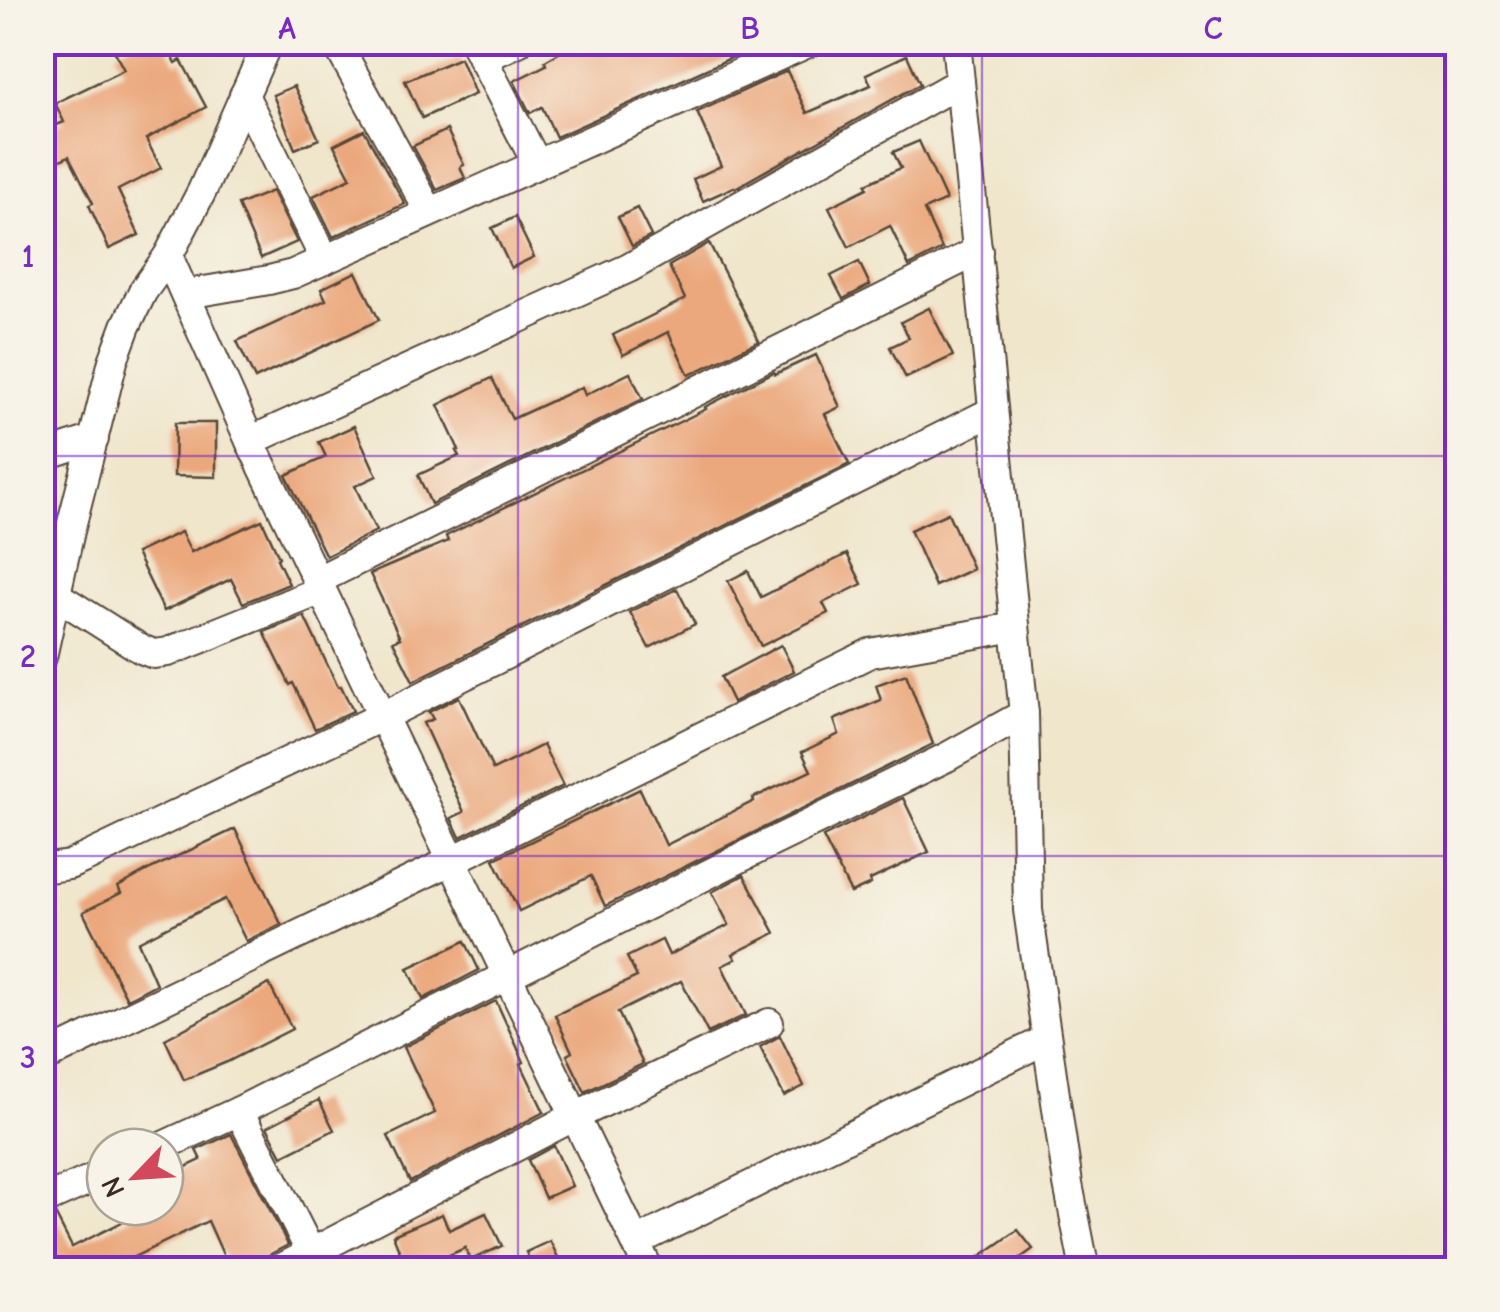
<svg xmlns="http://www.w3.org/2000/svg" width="1500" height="1312" viewBox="0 0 1500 1312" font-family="'Comic Neue',sans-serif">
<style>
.building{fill:#eba87d}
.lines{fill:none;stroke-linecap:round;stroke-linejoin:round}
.minor-casing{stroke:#564638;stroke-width:32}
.minor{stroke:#fff;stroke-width:28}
.grid{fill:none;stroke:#7b2cbf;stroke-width:2.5;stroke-opacity:0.55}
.neatline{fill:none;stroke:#7b2cbf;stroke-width:4}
.grid-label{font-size:32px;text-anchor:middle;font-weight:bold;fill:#7b2cbf}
</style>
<rect width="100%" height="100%" fill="#f7f3e8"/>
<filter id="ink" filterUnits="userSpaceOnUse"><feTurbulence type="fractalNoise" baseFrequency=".01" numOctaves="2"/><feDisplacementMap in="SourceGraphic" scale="20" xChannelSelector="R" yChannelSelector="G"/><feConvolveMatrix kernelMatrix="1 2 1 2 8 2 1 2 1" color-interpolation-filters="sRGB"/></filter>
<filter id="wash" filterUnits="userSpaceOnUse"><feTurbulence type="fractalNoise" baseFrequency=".0048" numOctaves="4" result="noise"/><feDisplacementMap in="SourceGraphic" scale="40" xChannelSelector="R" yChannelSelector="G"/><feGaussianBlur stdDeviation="2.25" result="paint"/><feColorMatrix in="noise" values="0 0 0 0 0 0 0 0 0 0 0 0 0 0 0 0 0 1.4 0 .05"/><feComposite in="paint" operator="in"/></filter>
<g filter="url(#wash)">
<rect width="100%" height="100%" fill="#f0e6cc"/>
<g id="blocks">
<g class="building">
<path d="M134 42H165L176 63 181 60 206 107 146 139 161 168 118 190 139 235 109 249 89 205 93 203 69 156 42 168V131L64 122 55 103 124 70 115 53Z"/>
<path d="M578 42H766L556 137 542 107 530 113 514 81 546 65 545 61Z"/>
<path d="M907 55 920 84 735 188 734 187 703 201 693 179 721 166 697 112 787 71 807 113 871 85 866 74Z"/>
<path d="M460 58 475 94 422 118 405 81Z"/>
<path d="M294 86 319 139 295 149 273 95Z"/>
<path d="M364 130 405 204 333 237 313 196 351 178 334 145Z"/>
<path d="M447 130 464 165 460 167 465 178 437 190 413 146Z"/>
<path d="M919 141 946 200 924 210 942 249 909 266 890 226 849 247 829 207 867 188 866 184 901 168 893 152Z"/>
<path d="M272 191 297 242 261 258 238 205Z"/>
<path d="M637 208 651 236 632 246 618 217Z"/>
<path d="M515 217 534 257 511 268 492 228Z"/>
<path d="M709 243 759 341 689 375 668 332 623 355 613 335 685 299 669 266Z"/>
<path d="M859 262 870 285 843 299 831 276Z"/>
<path d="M356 272 379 320 255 379 237 341 326 300 321 289Z"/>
<path d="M929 308 953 356 906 378 890 347 909 338 901 322Z"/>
<path d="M816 355 840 407 825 414 849 464 413 681 393 641 400 638 370 574 448 541 446 536 706 409 705 407 774 372 775 374Z"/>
<path d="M630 373 643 399 431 504 418 475 459 456 456 451 459 450 438 405 492 378 512 419 582 387 585 395Z"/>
<path d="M175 423H216V477L174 476Z"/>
<path d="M354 426 377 476 355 486 376 531 326 556 286 475 326 457 319 442Z"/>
<path d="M948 513 973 569 935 586 910 530Z"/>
<path d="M262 520 279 557 277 559 289 584 243 603 231 579 164 611 136 553 181 532 191 552Z"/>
<path d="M847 554 862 584 823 603 828 613 761 646 728 581 748 571 761 597Z"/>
<path d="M677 589 695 624 649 648 630 612Z"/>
<path d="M304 616 338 687 341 686 353 711 315 729 293 683 290 685 264 632Z"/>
<path d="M781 645 794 671 733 702 721 677Z"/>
<path d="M906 674 933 744 605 906 591 876 519 911 494 859 640 789 666 845 754 801 753 798 811 771 802 752 839 734 834 720 881 700 876 685Z"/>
<path d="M459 697 493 770 543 745 563 786 460 837 451 818 464 812 423 723 433 719 429 712Z"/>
<path d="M903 798 929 852 870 880 871 884 851 893 823 837Z"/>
<path d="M235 829 281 924 246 941 225 899 173 924 138 942 156 984 127 999 83 912 121 893 118 887 150 869Z"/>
<path d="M744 875 775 933 733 954 736 959 722 966 746 1015 708 1033 681 981 618 1012 643 1064 585 1092 567 1055 572 1052 555 1015 637 977 627 957 662 940 669 955 729 925 712 892Z"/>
<path d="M465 941 479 970 423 999 408 968Z"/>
<path d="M269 984 292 1029 227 1062 184 1080 165 1039Z"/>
<path d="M496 1001 524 1062 521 1064 544 1112 410 1182 388 1136 435 1113 404 1047Z"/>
<path d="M780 1036 804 1086 784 1096 760 1047Z"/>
<path d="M319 1100 334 1130 282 1156 267 1127Z"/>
<path d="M231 1134 288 1245 269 1255 263 1261 261 1269 230 1270 208 1221 107 1270H42V1261L46 1259 42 1252V1218L55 1214 72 1247 132 1217 128 1207H165V1177L201 1160 196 1150Z"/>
<path d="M554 1146 572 1186 545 1198 528 1160Z"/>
<path d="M486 1213 502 1246 471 1260 465 1248 416 1270H407L393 1235 442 1214 449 1230Z"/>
<path d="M1018 1230 1033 1249 1015 1262 1003 1270H961Z"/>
<path d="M550 1241 564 1270H534L526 1252Z"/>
</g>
</g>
</g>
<g filter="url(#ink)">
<use href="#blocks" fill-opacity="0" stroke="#564638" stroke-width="2.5"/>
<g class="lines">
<defs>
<g id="minor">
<path d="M336 42 429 211"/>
<path d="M474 42 537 164"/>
<path d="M956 42 1024 714 1028 910 1068 1184 1085 1270"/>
<path d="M482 59 518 42"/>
<path d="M244 95 325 260"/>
<path d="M168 256 202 191 268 42"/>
<path d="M187 294 269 280 293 274 810 42"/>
<path d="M250 441 629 268 960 82"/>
<path d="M42 456 94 439"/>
<path d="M318 580 978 251"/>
<path d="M56 595 141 649 154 654 168 652 322 590"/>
<path d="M42 657 70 531 113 361 126 326 143 291 168 256 250 441 649 1270"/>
<path d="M42 869 69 865 83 859 383 716 993 411"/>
<path d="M42 1059 451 861 870 653 1015 627"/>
<path d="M239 1111 311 1253"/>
<path d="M161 1147 239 1111 762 847 947 757 1024 714"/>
<path d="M42 1201 105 1173"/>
<path d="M636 1242 1045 1040"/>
<path d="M278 1270 575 1116 769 1023"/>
</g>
</defs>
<use href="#minor" class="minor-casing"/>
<use href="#minor" class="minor"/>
</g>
</g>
<path class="grid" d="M518 42V1270M982 42V1270M42 456H1458M42 856H1458"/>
<rect width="1500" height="1312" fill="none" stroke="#f7f3e8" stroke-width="110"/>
<g transform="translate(135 1177) rotate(245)"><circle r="48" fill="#f7f3e8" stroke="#aca397" stroke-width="2.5"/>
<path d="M0-8L18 38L0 25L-18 38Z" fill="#d1495b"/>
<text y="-15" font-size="28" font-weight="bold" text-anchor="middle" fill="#3b2a1e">N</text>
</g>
<rect x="55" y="55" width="1390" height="1202" class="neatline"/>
<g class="grid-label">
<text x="287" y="39">A</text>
<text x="750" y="39">B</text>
<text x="1213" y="39">C</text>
<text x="28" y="267">1</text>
<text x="28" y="667">2</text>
<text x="28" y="1068">3</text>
</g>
</svg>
